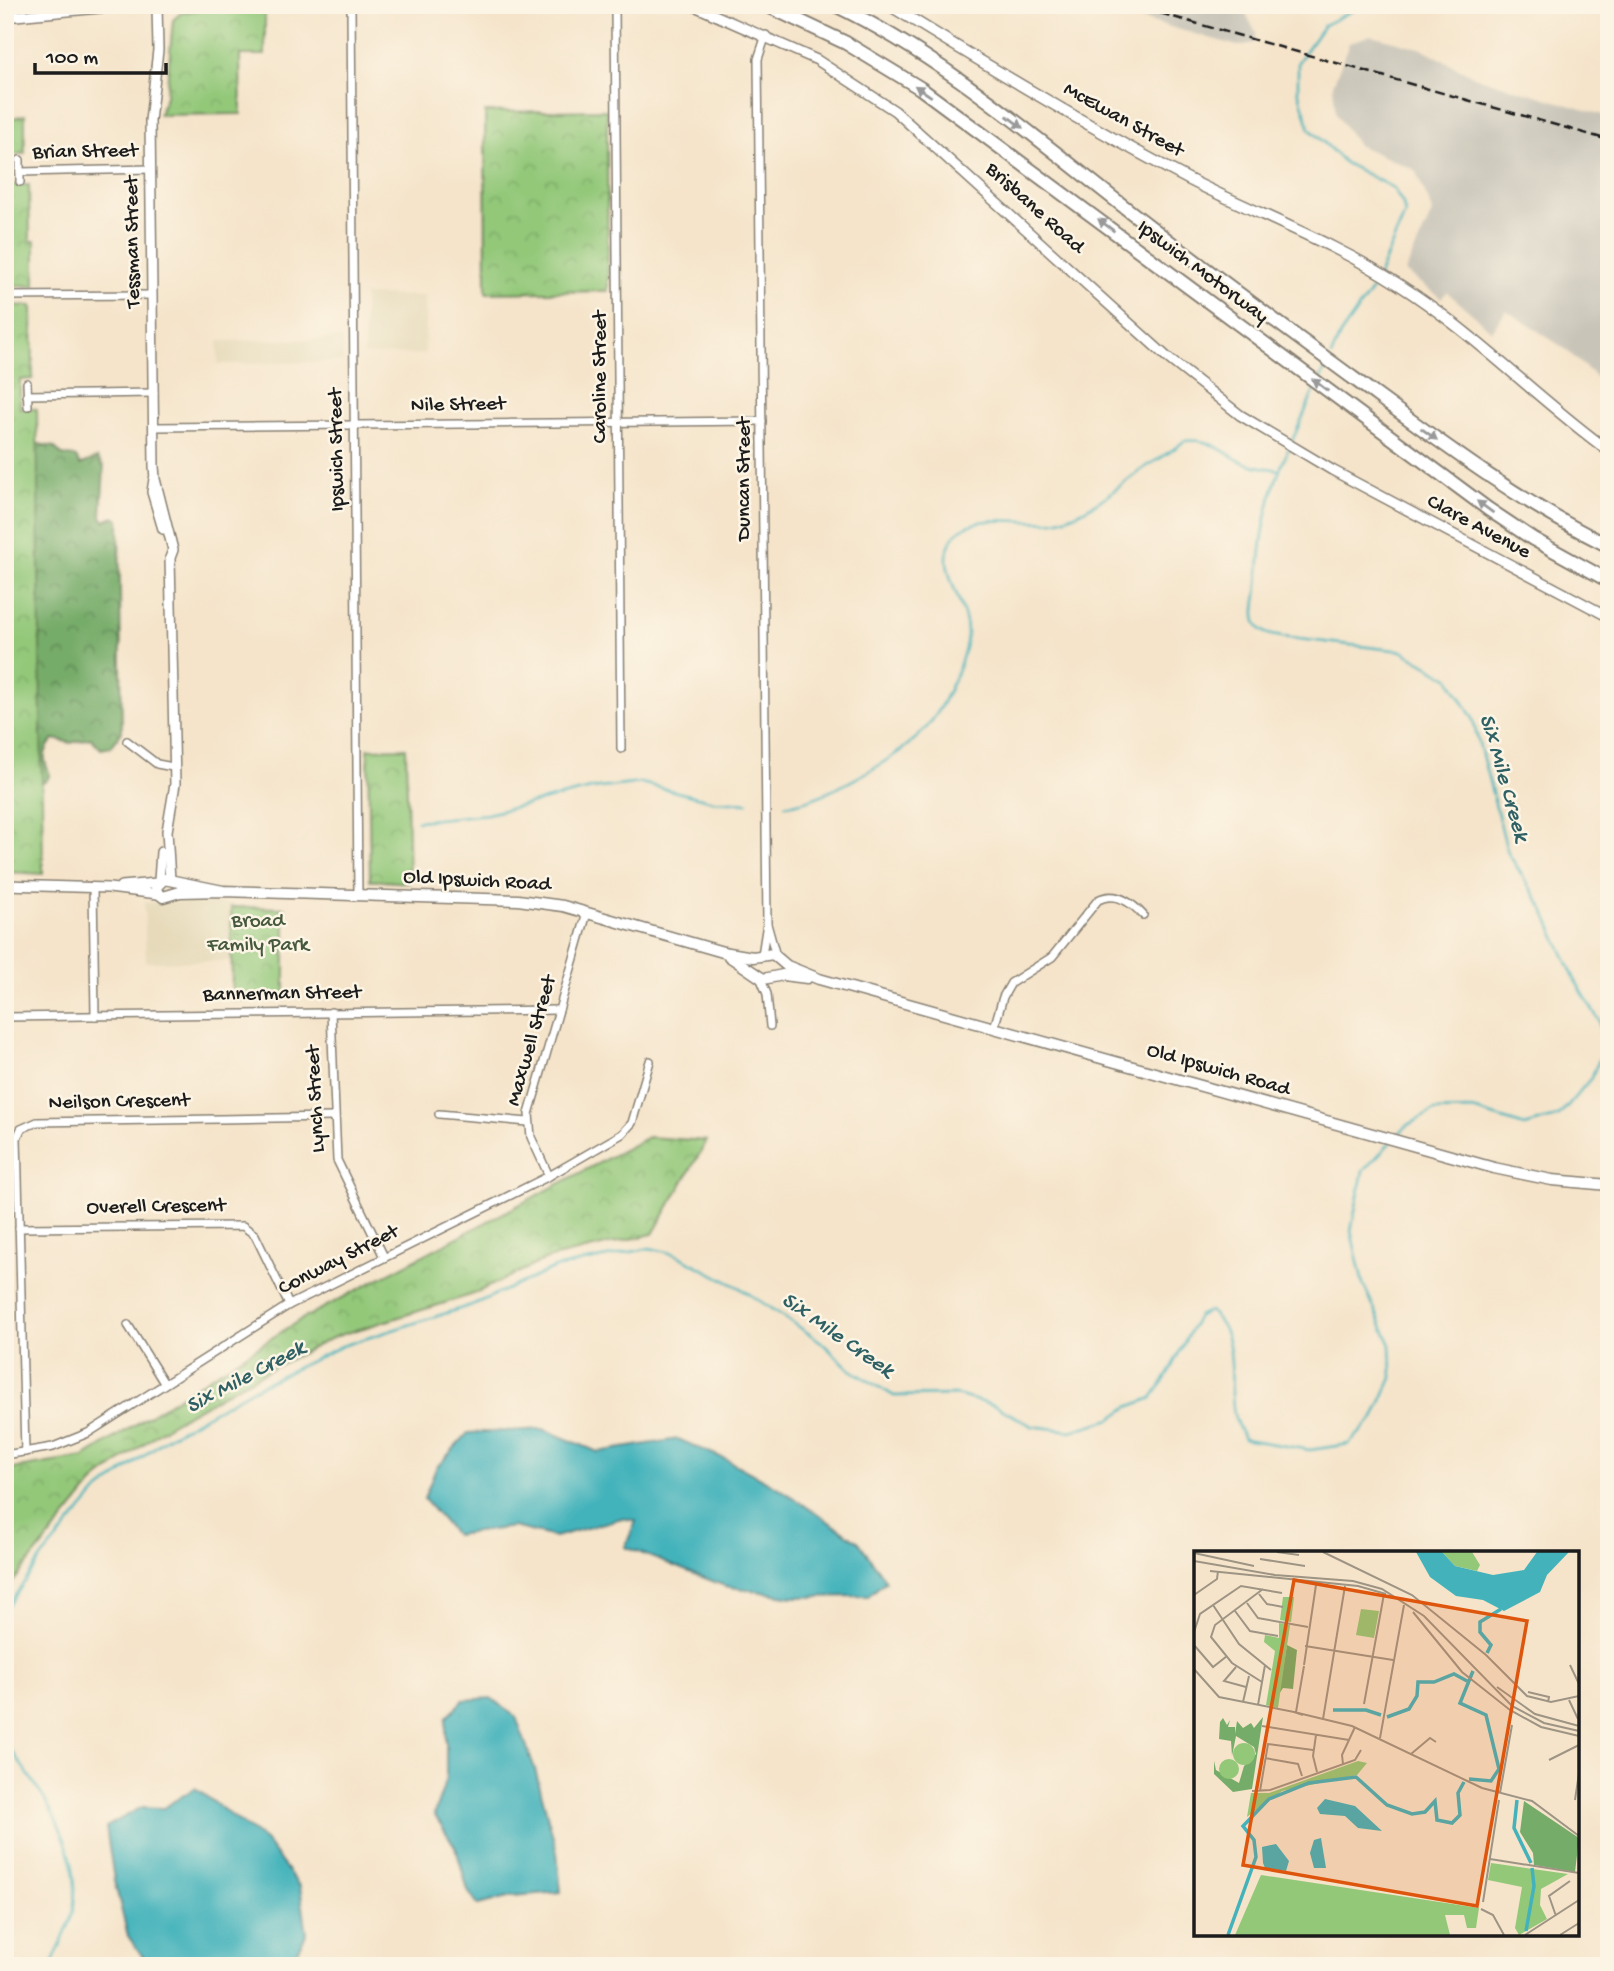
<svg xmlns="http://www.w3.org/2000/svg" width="1614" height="1971" viewBox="0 0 1614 1971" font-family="'Gochi Hand',sans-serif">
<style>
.built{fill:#e6daba}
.railway{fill:#c8c4b8}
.forest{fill:url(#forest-crowns);stroke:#496442;stroke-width:2}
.park{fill:url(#park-crowns);stroke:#58724a;stroke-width:2}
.water{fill:#43b2bb;stroke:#30676c;stroke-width:2}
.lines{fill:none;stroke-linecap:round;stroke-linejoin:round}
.stream{stroke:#43b2bb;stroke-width:2.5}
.minor-casing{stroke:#888073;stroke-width:10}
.tertiary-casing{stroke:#888073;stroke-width:12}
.secondary-casing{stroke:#888073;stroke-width:13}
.motorway-casing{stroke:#888073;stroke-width:16}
.minor{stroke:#fff;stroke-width:7}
.tertiary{stroke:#fff;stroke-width:9}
.secondary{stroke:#fff;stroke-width:10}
.motorway{stroke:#fff;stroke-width:12}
.rail{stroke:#1c1c1c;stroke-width:2.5;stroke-dasharray:10 5;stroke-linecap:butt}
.oneway{fill:#999}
.labels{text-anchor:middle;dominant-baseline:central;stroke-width:5;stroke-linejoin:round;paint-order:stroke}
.street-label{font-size:21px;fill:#1c1c1c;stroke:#fcf5e5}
.park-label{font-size:21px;fill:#46583d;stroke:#fcf5e5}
.water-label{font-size:23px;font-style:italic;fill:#2e6064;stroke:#fcf5e5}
.inset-river{fill:none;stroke:#43b2bb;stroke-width:3.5}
.inset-road{fill:none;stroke:#9e9484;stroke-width:2}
.view{fill:#de560d;fill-opacity:0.15;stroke:#de560d;stroke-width:3.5}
.inset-edge{fill:none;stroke:#1c1c1c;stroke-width:3.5}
</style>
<defs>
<pattern id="forest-crowns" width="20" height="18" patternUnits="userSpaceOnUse" patternTransform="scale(1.75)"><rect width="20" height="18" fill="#76ac69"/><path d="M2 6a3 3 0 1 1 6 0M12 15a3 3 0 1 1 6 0" fill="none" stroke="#608b56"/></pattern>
<pattern id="park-crowns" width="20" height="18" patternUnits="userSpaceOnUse" patternTransform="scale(1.75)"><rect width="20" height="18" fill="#93c879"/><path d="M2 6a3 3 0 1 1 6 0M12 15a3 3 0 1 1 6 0" fill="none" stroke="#7eab68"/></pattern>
</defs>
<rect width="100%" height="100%" fill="#fcf5e5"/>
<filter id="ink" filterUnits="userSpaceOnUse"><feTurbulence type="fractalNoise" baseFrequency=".0143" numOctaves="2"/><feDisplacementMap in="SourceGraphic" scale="14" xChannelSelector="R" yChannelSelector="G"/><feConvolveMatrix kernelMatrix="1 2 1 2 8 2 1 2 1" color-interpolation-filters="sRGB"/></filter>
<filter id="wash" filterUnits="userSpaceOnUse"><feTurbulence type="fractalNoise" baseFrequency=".00686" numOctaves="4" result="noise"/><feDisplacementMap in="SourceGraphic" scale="28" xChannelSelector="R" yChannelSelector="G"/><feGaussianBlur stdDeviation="1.57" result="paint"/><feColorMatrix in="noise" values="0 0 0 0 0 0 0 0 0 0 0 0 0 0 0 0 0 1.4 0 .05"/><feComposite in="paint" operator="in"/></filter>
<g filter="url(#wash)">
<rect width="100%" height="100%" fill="#f5e4ca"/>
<g class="built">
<path d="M364 295 425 296V354L364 355Z"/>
<path d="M343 339V362L218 364V341Z"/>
<path d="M144 902 231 904 232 961 146 962Z"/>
</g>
<g class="railway">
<path d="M1092 5H1216L1246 14 1256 33 1254 43 1238 46Z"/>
<path d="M1371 35 1423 49 1475 77 1609 117V389L1564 348 1506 310 1492 331 1447 292 1441 298 1405 272 1433 211 1415 170 1358 145 1336 114 1333 85 1349 43Z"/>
</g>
<path class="forest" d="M5 420 34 443 54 447 62 455 76 457 80 465 97 458 104 467 101 516 104 521 114 517 119 520 122 732 111 747 101 749 91 738 71 743 54 739C42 751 43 760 50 775L46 781 37 785Z"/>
<g class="park">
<path d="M224 5H265V55H240L241 114 159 115 166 96 173 20 181 13Z"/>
<path d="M607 110 608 291 486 293 485 112Z"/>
<path d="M25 115V154H11V185H29L30 241H35V286L5 285V120Z"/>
<path d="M5 305 32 306 33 379 20 380V408L37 409 43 874 5 872Z"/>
<path d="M406 748 409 883 370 880 368 749Z"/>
<path d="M231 907 285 908V999L232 1000Z"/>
<path d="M648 1137 707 1141 653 1234 547 1259 471 1295 334 1337 245 1382 169 1425 96 1480 5 1592V1470L84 1457 300 1320Z"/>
</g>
<g class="water">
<path d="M543 1429 598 1452 678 1439 725 1459 779 1488 859 1542 886 1581 868 1596 793 1597 725 1586 625 1547 636 1521 622 1518 555 1537 513 1527 455 1535 424 1499 436 1468 468 1433Z"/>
<path d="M491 1698 516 1717 535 1769 557 1852 561 1892 512 1896 478 1905 468 1891 456 1848 434 1814 446 1780V1718L463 1700Z"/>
<path d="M195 1788 265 1841 300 1887 307 1933 293 1958 232 1966 206 1957 149 1965 128 1936 114 1880 106 1827 142 1807 163 1808Z"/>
</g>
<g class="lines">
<g class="stream">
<path d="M1331 356 1340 335 1373 288 1405 214 1403 204 1393 188 1345 163 1310 129 1298 90V62L1324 25 1364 5"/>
<path d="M1321 378 1327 365"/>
<path d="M1292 441 1316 387"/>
<path d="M1289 448C1268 493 1261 534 1258 584 1258 597 1251 614 1258 626 1264 635 1273 635 1282 637L1402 651 1449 678 1472 717 1508 853 1543 908 1575 980 1600 1022 1601 1056 1591 1078 1559 1116 1525 1126 1473 1110 1434 1111 1406 1126 1395 1138"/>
<path d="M785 805C822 802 903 756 927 727 942 709 966 658 967 635 969 604 933 568 953 538 973 508 1031 527 1059 520 1093 511 1117 487 1144 468 1158 459 1172 452 1184 441 1207 438 1216 447 1235 458 1247 466 1264 467 1278 470"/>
<path d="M417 821 487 814 591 789 641 783 713 801 748 803"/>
<path d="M1601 1023 1609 1030"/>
<path d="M5 1610 42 1557 96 1493 168 1437 253 1389 342 1346 472 1305 555 1268 650 1248 675 1254 740 1288 820 1341 851 1370 894 1396 956 1395 996 1406 1032 1426 1071 1431 1111 1419 1128 1407 1152 1398 1167 1376 1198 1316 1209 1311C1242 1336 1226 1383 1235 1418 1237 1425 1241 1432 1244 1439L1310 1450 1349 1444 1374 1418 1392 1378 1391 1345 1363 1284 1351 1231 1363 1171 1390 1143"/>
<path d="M5 1742C38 1788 82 1844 74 1904 72 1925 58 1946 52 1966"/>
</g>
</g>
</g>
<g filter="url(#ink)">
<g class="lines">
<defs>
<g id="minor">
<path d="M351 5 358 895"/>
<path d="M615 5 621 749"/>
<path d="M20 160V182"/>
<path d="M20 172 151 169"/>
<path d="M5 296 152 295"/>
<path d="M27 383 28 406"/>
<path d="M27 395 154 393"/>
<path d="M154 427 762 421"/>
<path d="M127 741 157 764 173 767"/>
<path d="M93 887 95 1016"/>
<path d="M767 924 776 956"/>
<path d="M762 955 767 923 758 59 766 35"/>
<path d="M760 977 767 994 770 1026"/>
<path d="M331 1012 337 1160 384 1257"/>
<path d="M5 1017 559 1010"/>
<path d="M994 1028 1003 997 1011 983 1052 957 1098 900C1115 891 1131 902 1143 915"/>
<path d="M439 1114 528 1122"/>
<path d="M549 1176 531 1137 529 1114 587 913"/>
<path d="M19 1228 243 1226 255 1235 289 1305"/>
<path d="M128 1325 164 1383"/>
<path d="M25 1452 17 1138 21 1129 37 1122 333 1117"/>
<path d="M5 1455 53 1447 88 1433 289 1305 549 1176 622 1134 632 1123 650 1061"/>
</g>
<g id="tertiary">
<path d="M157 5 158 50 150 121 154 466 155 479 173 550 170 558 175 784 167 831 170 880"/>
<path d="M692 5 817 60 895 111 1169 359 1240 415 1332 470 1609 617"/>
<path d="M5 17 131 5"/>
<path d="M154 479 152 492 163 529"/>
<path d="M159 881 161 852"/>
<path d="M5 885 109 888 158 894"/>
<path d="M121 886 157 883"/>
</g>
<g id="secondary">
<path d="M889 5C988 66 1087 126 1190 180 1259 215 1333 242 1398 284 1474 332 1536 398 1609 451"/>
<path d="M223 891 164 879 156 887 157 892 163 897 180 892 223 891 518 900 563 906 723 952 753 957 773 954 787 966 819 979 1494 1168 1552 1180 1609 1185"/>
<path d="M729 956 763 979 783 975 807 978"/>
</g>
<g id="motorway">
<path d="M766 5 846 43 920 88 1488 509 1533 539 1609 581"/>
<path d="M835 5C933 52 1019 124 1104 191 1185 255 1269 316 1353 378 1435 438 1517 501 1609 546"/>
</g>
</defs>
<use href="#minor" class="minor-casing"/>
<use href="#tertiary" class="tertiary-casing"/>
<use href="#secondary" class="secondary-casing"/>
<use href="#motorway" class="motorway-casing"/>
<use href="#minor" class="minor"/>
<use href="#tertiary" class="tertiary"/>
<use href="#secondary" class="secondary"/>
<use href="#motorway" class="motorway"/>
<path class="rail" d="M1131 5 1609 140"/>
</g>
<defs><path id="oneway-solid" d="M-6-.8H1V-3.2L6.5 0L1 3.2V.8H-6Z" transform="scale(1.75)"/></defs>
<g class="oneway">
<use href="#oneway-solid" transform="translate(923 91) rotate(-146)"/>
<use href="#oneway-solid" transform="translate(1015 122) rotate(37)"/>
<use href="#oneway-solid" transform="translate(1106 225) rotate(-143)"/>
<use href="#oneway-solid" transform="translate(1320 385) rotate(-143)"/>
<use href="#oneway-solid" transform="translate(1429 434) rotate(36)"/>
<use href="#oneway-solid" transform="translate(1485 507) rotate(-144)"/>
</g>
</g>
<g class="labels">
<g class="street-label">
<text transform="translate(1123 121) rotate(29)">McEwan Street</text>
<text transform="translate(85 153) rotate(-1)">Brian Street</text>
<text transform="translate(1034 209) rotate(42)">Brisbane Road</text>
<text transform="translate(134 242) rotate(-91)">Tessman Street</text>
<text transform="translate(1202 273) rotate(37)">Ipswich Motorway</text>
<text transform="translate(601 377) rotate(-90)">Caroline Street</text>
<text transform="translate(458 406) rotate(-1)">Nile Street</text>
<text transform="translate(338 450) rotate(-91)">Ipswich Street</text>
<text transform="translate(745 479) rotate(-90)">Duncan Street</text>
<text transform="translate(1478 528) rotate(28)">Clare Avenue</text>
<text transform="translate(477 882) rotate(3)">Old Ipswich Road</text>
<text transform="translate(282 995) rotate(-1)">Bannerman Street</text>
<text transform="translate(533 1041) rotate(-74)">Maxwell Street</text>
<text transform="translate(1218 1071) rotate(16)">Old Ipswich Road</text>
<text transform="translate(317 1099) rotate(-93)">Lynch Street</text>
<text transform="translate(119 1103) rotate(-1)">Neilson Crescent</text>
<text transform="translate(156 1208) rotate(-1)">Overell Crescent</text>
<text transform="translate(339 1261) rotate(-27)">Conway Street</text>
</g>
<g class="park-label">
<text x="258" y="922">Broad<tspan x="258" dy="24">Family Park</tspan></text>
</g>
<g class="water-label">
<text transform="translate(1503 778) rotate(74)">Six Mile Creek</text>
<text transform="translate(837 1336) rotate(35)">Six Mile Creek</text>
<text transform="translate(246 1378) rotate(-28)">Six Mile Creek</text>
</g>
</g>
<g transform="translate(1194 1551)">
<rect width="385" height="385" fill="#f5e4ca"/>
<path d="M93 94 103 99 99 138 89 137 85 143ZM69 166 58 238 39 241 20 223V210L22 219 45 232 50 215 62 203 60 196 42 185 38 205 37 190 25 188 26 171 29 167 33 174 36 169 34 176H41V183L43 170 49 177 57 172 60 177ZM330 250 385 287 381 321 340 314 339 302 326 281Z" fill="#76ac69"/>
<path d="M248 1H278L286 14 283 20 261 15ZM89 46H100L97 71 86 69ZM167 58 185 60 180 87 162 84ZM85 72 96 74 84 157 72 154 81 100 70 91 71 84 85 87ZM164 210 173 212 163 224 88 240 53 266 57 242H75ZM297 312 374 323 347 338 346 354 353 368 325 384 321 377 328 336 294 329ZM67 324 285 357 282 377H273L270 364H251L256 384H41Z" fill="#93c879"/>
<path d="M39 203a11 11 0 1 1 22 0a11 11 0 1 1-22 0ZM25 218a10 10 0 1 1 20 0a10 10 0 1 1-20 0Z" fill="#93c879"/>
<path d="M222 1H248L261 15 299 24 330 19 343 1H375L353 24 346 41 310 60 289 49 262 45 236 26ZM131 248 161 255 188 280 164 277 151 265 126 263 123 257ZM127 287 132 317H120L116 302 120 289ZM82 293 95 310 92 320 71 317 69 312 68 296Z" fill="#43b2bb"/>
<path class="inset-river" d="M293 102 297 94 286 81V71L307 58M139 159H172L187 164M193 166 215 158 223 145 224 131H240L260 123 273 130M275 228 297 230 305 218 292 164 266 152 279 120M323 249 320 277 337 312M332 380 340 335 338 317M34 384 62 306 60 289 49 275 75 248 115 232 162 226 193 254 218 263 231 261 241 250 243 269 258 272 266 264 264 242 270 231"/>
<path class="inset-road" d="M83 1 105 4M129 1 218 44 292 104 333 145 357 151 385 145M0 2 60 15M66 8 111 15M0 10 81 24 159 30 188 38 230 65 318 155 350 172 385 180M16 20 164 35 192 43M65 43 73 53 89 56M0 44 23 28 24 20M53 52 64 67 114 76M19 54 45 93 77 119M41 60 56 80 84 85M219 61 268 121 316 159 347 176 385 185M0 81 6 63 47 35 88 42M0 94 19 116 33 105M111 95 199 109M110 114 122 34M376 114 385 133M42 116 30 130 52 136M0 118 25 146 100 161M68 131 38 112 17 86 21 74 69 38M303 136 341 163 385 175M334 141 355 146 354 151M375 149 384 168M49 151 55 125M170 153 190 43M64 154 71 114M102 161 110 115M109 164 100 161 158 175 288 237 338 250 385 285M129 168 151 35M68 175 155 189M122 184 119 205 123 221M186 187 210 54M217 203 236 187 242 191M71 207 104 213 108 225M355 209 385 194M149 213 148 204 161 176M58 240 76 239 161 209 167 199M66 240 74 193 119 199M306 242 318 174M381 249 385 222M296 308 385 322M289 351 305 249M287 358 299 364 310 384M362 365 355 345 376 330M331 384 385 349M366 384 385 372"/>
<path class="view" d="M100 29 333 70 283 355 49 314Z"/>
<rect width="385" height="385" class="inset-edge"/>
</g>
<rect width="1614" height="1971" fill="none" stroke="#fcf5e5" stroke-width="28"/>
<path d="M35 63v10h131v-10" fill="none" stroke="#1c1c1c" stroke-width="3.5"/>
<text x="46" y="63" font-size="21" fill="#1c1c1c" stroke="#fcf5e5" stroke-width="5" paint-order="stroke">100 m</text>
</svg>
